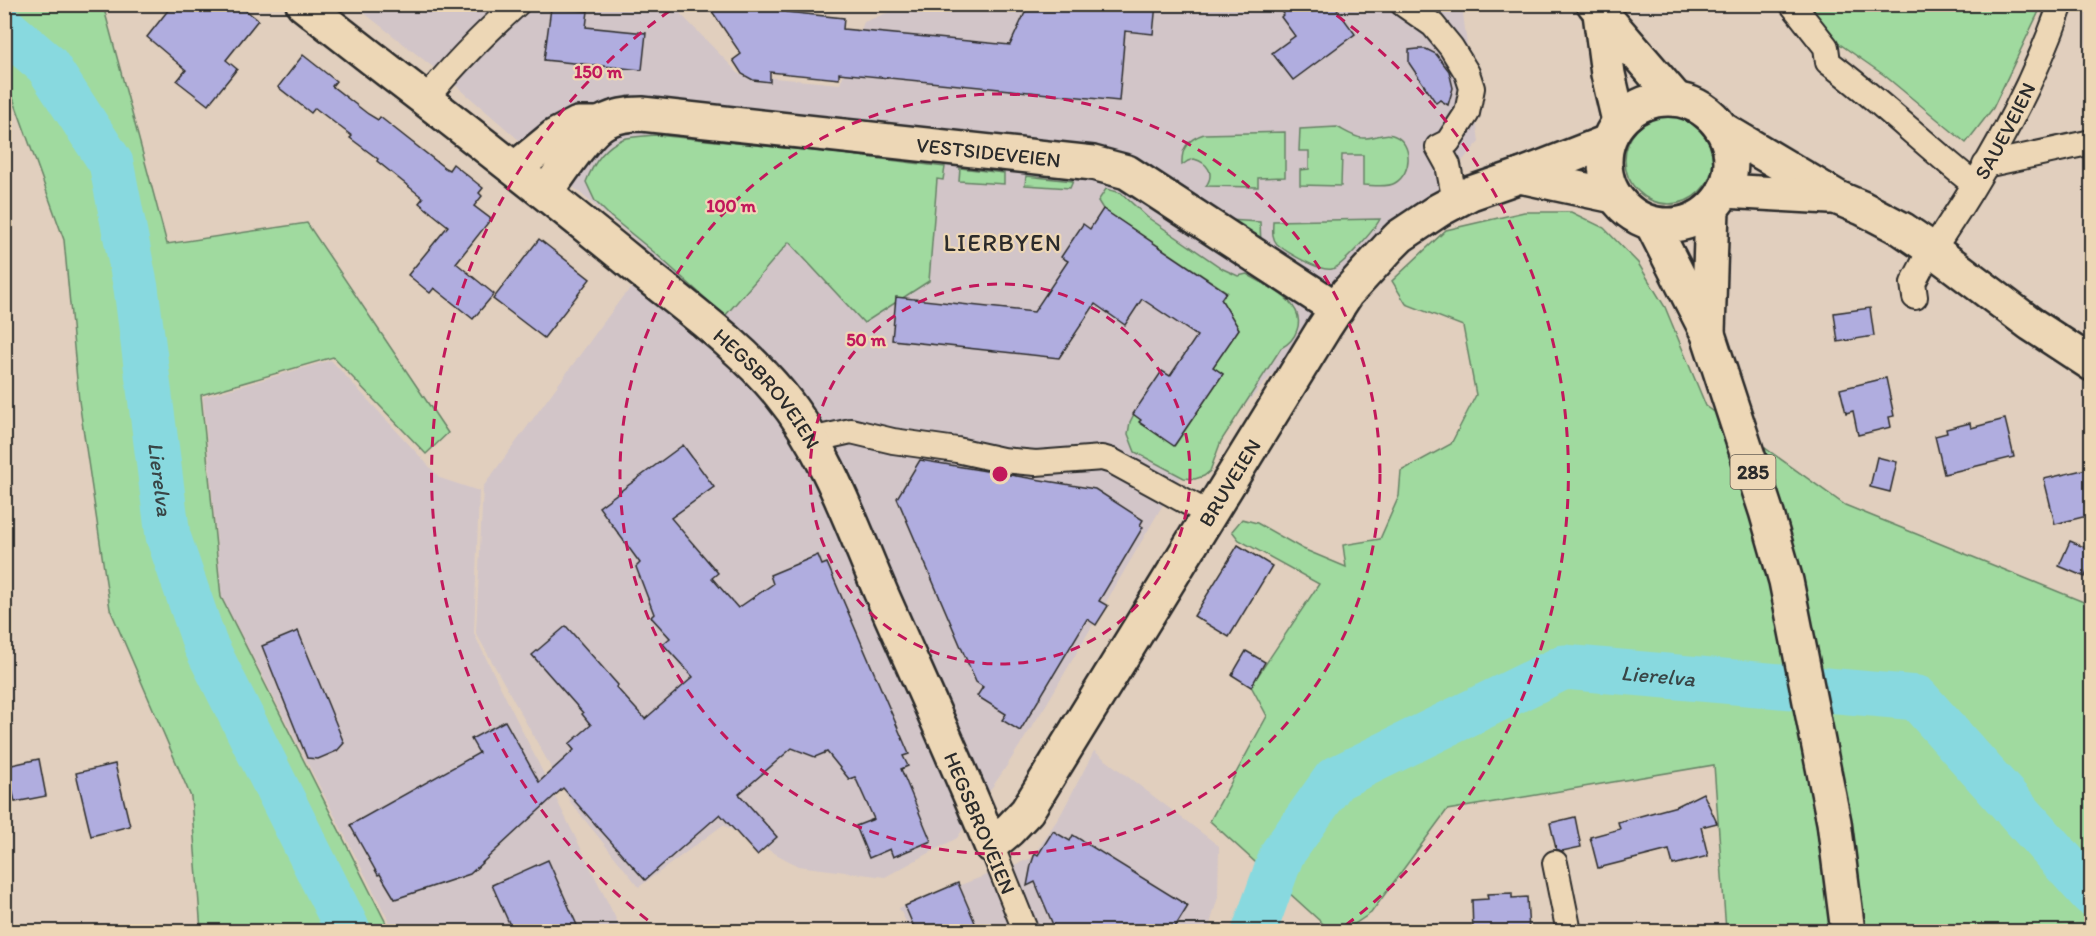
<svg xmlns="http://www.w3.org/2000/svg" width="2096" height="936" viewBox="0 0 2096 936" font-family="Itim,sans-serif">
<style>
.built{fill:#d2c5c8}
.green{fill:#a0da9f;stroke:#668265;stroke-width:1.5}
.lines{fill:none;stroke-linecap:round;stroke-linejoin:round}
.river{stroke:#88d9df;stroke-width:45}
.building{fill:#b0addf;stroke:#2b2b2b;stroke-width:1.5}
.street-casing{stroke:#2b2b2b;stroke-width:28}
.secondary-casing{stroke:#2b2b2b;stroke-width:38}
.primary-casing{stroke:#2b2b2b;stroke-width:38}
.street{stroke:#edd7b6;stroke-width:24}
.secondary{stroke:#edd7b6;stroke-width:33}
.primary{stroke:#edd7b6;stroke-width:33}
.ring{fill:none;stroke:#c2185b;stroke-width:3;stroke-dasharray:10 8}
.labels{text-anchor:middle;dominant-baseline:central;stroke-width:4.5;stroke-linejoin:round;paint-order:stroke}
.shield{fill:#edd7b6;stroke:#655f55;stroke-width:1.5}
.shield-label{font-size:20px;font-weight:bold;fill:#2b2b2b}
.street-label{font-size:21px;fill:#2b2b2b;stroke:#edd7b6}
.water-label{font-size:22px;font-style:italic;fill:#394546;stroke:#edd7b6}
.quarter-label{font-size:24px;letter-spacing:1.5px;fill:#2b2b2b;stroke:#edd7b6}
.centre{fill:#c2185b;stroke:#edd7b6;stroke-width:3}
.ring-label{font-size:18px;text-anchor:middle;font-weight:bold;fill:#c2185b;stroke:#edd7b6;stroke-width:4.5;stroke-linejoin:round;paint-order:stroke}
</style>
<rect width="100%" height="100%" fill="#e1cfbe"/>
<filter id="ink" filterUnits="userSpaceOnUse"><feTurbulence type="fractalNoise" baseFrequency=".0167" numOctaves="2"/><feDisplacementMap in="SourceGraphic" scale="12" xChannelSelector="R" yChannelSelector="G"/><feConvolveMatrix kernelMatrix="1 2 1 2 8 2 1 2 1" color-interpolation-filters="sRGB"/></filter>
<g filter="url(#ink)">
<g class="built">
<path d="M354 5H672L740 75 840 84 864 22 907 5H1462L1479 142 1175 484 1046 705 1004 770 957 838 885 877 798 866 723 825 639 887 571 803 476 633 483 487 623 296 660 262 452 82Z"/>
<path d="M331 360 440 478 479 491 474 634 622 931H394L222 597 203 397Z"/>
<path d="M1094 751 1219 846 1218 897 1208 931H911L899 908 1032 858 1061 814Z"/>
</g>
<g class="green">
<path d="M5 4 103 5 167 244 307 223 448 433 426 454 333 357 201 395 221 597 390 931H201L191 797 110 609 79 401 64 240 13 98 5 90Z"/>
<path d="M1784 5H2042L1993 108 1966 143 1884 75Z"/>
<circle cx="1669" cy="160" r="44"/>
<path d="M1337 127C1345 131 1355 138 1363 138 1373 139 1386 131 1395 136 1413 144 1412 173 1395 183 1387 188 1372 185 1363 185V155H1342L1341 186 1300 185V170L1309 169V151H1299L1300 129Z"/>
<path d="M1285 132V177L1258 178V187L1206 186C1215 173 1208 163 1194 159L1188 161 1182 165C1181 148 1188 139 1204 134Z"/>
<path d="M656 135 835 153 945 167 943 180 937 179 929 281 864 323 789 242 725 316 655 253 611 217 595 201 586 182C593 164 604 147 623 139 632 136 646 136 656 135Z"/>
<path d="M960 168 1004 173V184L959 181Z"/>
<path d="M1026 176 1073 181 1070 188 1025 185Z"/>
<path d="M1106 189 1121 193 1147 217 1223 269 1238 276 1247 274C1266 286 1307 302 1297 330 1294 339 1289 344 1281 348L1221 441 1210 471 1204 476 1195 479 1184 478 1135 452 1128 434 1130 422 1134 414 1142 419 1140 423 1175 445 1223 374 1213 367 1239 329 1221 300 1227 292 1103 209 1098 201Z"/>
<path d="M1524 212H1571L1604 228 1638 263 1665 307 1706 406 1845 505 2091 605V931H1726L1714 765 1447 810 1371 913 1344 931H1331L1210 821 1267 716 1251 686 1319 584 1239 540 1232 531 1242 519 1257 523 1303 549 1346 567 1343 545 1380 539 1399 496 1401 471 1451 444 1476 395 1463 326 1406 304 1392 281 1446 230Z"/>
<path d="M1380 219C1375 229 1342 267 1332 269 1320 272 1286 252 1277 244 1271 237 1273 229 1273 221Z"/>
<path d="M1228 220 1260 222 1261 244Z"/>
</g>
<g class="lines">
<g class="river">
<path id="s1" d="M4 28 47 65 111 163 136 288 168 536 205 644 349 932"/>
<path id="s2" d="M1254 932 1282 854 1335 779 1564 667 1917 698 2092 894"/>
</g>
</g>
<g class="building">
<path d="M173 4H238L258 20 226 60 237 69 208 105 177 81 186 70 147 37Z"/>
<path d="M707 4H781L786 12 844 18 843 29 1010 45 1029 4H1156L1153 34 1125 31 1119 101 839 73V79L770 72V82L753 80 742 74 733 60 741 54Z"/>
<path d="M1277 4H1333L1355 34 1293 80 1272 53 1295 36 1281 17 1284 14Z"/>
<path d="M551 8 588 11 586 27 646 33 642 70 544 60Z"/>
<path d="M1418 49H1426L1436 54 1449 71 1453 88 1448 105 1440 100 1436 103 1409 63V50Z"/>
<path d="M303 55 336 81 332 86 368 114 378 120 380 117 445 168 449 170 453 164 483 188 479 193 482 196 474 206 491 219 456 263 494 294 473 319 434 288 430 293 408 275 448 226 419 203 423 198 377 161 378 159 350 138 352 136 315 108 311 113 278 87Z"/>
<path d="M1103 209 1226 292 1221 299 1239 329 1213 367 1223 374 1174 446 1139 422 1141 420 1133 414 1162 371 1170 376 1197 336 1142 299 1125 325 1095 304 1059 358 892 340 896 297 1034 312 1068 261 1061 257 1083 224 1090 229Z"/>
<path d="M539 239 590 279 544 338 493 299Z"/>
<path d="M1870 308 1874 336 1838 342 1834 313Z"/>
<path d="M1886 378 1894 416 1889 417 1891 427 1858 435 1853 411 1846 413 1840 389Z"/>
<path d="M2005 419 2014 457 1944 474 1935 436 1947 433 1946 429 1970 423 1971 428Z"/>
<path d="M683 445 714 487 671 518 718 573 712 578 738 608 773 584 770 575 818 555 822 565 827 563 909 754 903 756 908 766 901 769 931 841 893 857 890 849 869 858 856 826 874 819 855 777 849 779 827 752 815 757 792 748 739 794 777 837 757 855 720 814 645 880 563 788 470 874 395 899 380 874 378 875 350 825 479 753 471 739 505 721 539 782 574 750 569 744 591 725 582 714 583 713 532 655 566 626 618 685 616 687 645 719 693 677 663 644 670 638 651 617 654 614 636 567 640 563 599 507Z"/>
<path d="M1877 457 1897 462 1890 492 1870 487Z"/>
<path d="M920 460 1095 489 1143 520 1140 525 1143 527 1099 601 1108 606 1096 625 1087 619 1020 731 1002 720 1006 714 977 696 983 687 976 682 897 498Z"/>
<path d="M2091 468V515L2055 524 2044 479Z"/>
<path d="M2070 541 2091 550V561L2085 577 2059 566Z"/>
<path d="M1238 545 1272 566 1229 637 1194 616Z"/>
<path d="M298 631 344 743 337 751 318 759 307 758 262 646Z"/>
<path d="M1246 651 1265 662 1251 687 1232 675Z"/>
<path d="M39 759 46 796 15 802 7 766Z"/>
<path d="M115 764 130 826 91 836 76 773Z"/>
<path d="M1703 793 1717 823 1701 827 1708 856 1673 865 1669 850 1598 868 1590 837 1620 829 1618 822 1677 806Z"/>
<path d="M1575 817 1581 847 1562 851 1556 849 1550 823Z"/>
<path d="M1053 831 1070 841 1073 835 1188 906 1172 932H1056L1035 882 1027 886 1031 865 1035 853 1038 855Z"/>
<path d="M548 860 580 932H513L492 885Z"/>
<path d="M958 883 979 932H916L905 906Z"/>
<path d="M1512 893V898L1527 897 1529 932H1473L1472 900 1488 899 1487 894Z"/>
</g>
<g class="lines">
<defs>
<g id="street">
<path d="M1403 4 1433 25 1451 47 1467 73 1472 88 1467 113 1448 142 1438 147 1448 165 1455 201"/>
<path d="M1792 4 1826 47 1828 62C1879 100 1924 144 1974 184"/>
<path d="M425 100C452 66 484 34 517 4"/>
<path d="M1985 165 2092 142"/>
<path id="s3" d="M1915 297 1913 283 1924 262C1980 182 2029 97 2061 4"/>
<path d="M811 440 851 431 893 441 957 450 1002 460 1036 463 1102 458 1112 461 1209 514"/>
<path d="M991 845 1026 932"/>
<path d="M1555 863 1569 932"/>
</g>
<g id="secondary">
<path id="s4" d="M303 4C413 91 525 175 633 264 683 305 739 344 780 394 827 451 852 526 881 593 918 677 956 760 991 845L1009 830 1027 811 1324 328 1347 293 1389 247 1400 236 1439 210 1471 193 1520 176 1607 142"/>
<path d="M1722 129 1838 198 1862 208 1902 229 1933 250 2031 324 2092 364"/>
<path d="M516 168 555 136 578 124H600"/>
<path d="M1520 176 1614 196"/>
<path d="M1724 191 1830 197"/>
<path id="s5" d="M546 193C559 175 587 130 606 121 618 115 629 114 642 114L1093 163 1127 172 1337 309"/>
</g>
<g id="primary">
<path d="M1594 4 1676 99"/>
<path d="M1600 13 1608 74 1619 121"/>
<circle cx="1668" cy="162" r="63"/>
<path d="M1652 224 1708 334 1766 511 1786 581 1834 822 1848 932"/>
<path d="M1708 332 1712 208"/>
</g>
</defs>
<use href="#street" class="street-casing"/>
<use href="#secondary" class="secondary-casing"/>
<use href="#primary" class="primary-casing"/>
<use href="#street" class="street"/>
<use href="#secondary" class="secondary"/>
<use href="#primary" class="primary"/>
</g>
</g>
<g class="ring">
<circle cx="1000" cy="474" r="190"/>
<circle cx="1000" cy="474" r="380"/>
<path d="M662 931A569 569 0 0 1 678 5M1322 5A569 569 0 0 1 1338 931"/>
</g>
<g class="labels">
<rect class="shield" x="1730.5" y="455" width="45" height="34" rx="4.5"/>
<g class="shield-label">
<text x="1753" y="472">285</text>
</g>
<g class="street-label">
<text stroke="none"><textPath href="#s3" startOffset="192">SAUEVEIEN</textPath></text>
<text stroke="none"><textPath href="#s5" startOffset="480">VESTSIDEVEIEN</textPath></text>
<text stroke="none"><textPath href="#s4" startOffset="604">HEGSBROVEIEN</textPath></text>
<text stroke="none"><textPath href="#s4" startOffset="1551">BRUVEIEN</textPath></text>
<text transform="translate(980 823) rotate(67)">HEGSBROVEIEN</text>
</g>
<g class="water-label">
<text stroke="none"><textPath href="#s1" startOffset="494">Lierelva</textPath></text>
<text stroke="none"><textPath href="#s2" startOffset="524">Lierelva</textPath></text>
</g>
<g class="quarter-label">
<text x="1003" y="242">LIERBYEN</text>
</g>
</g>
<circle cx="1000" cy="474" r="9" class="centre"/>
<g class="ring-label">
<text x="598" y="78">150 m</text>
<text x="731" y="212">100 m</text>
<text x="866" y="346">50 m</text>
</g>
<rect width="2096" height="936" fill="none" stroke="#edd7b6" stroke-width="24"/>
<rect x="12" y="12" width="2072" height="912" fill="none" stroke="#2b2b2b" stroke-width="2" filter="url(#ink)"/>
</svg>
